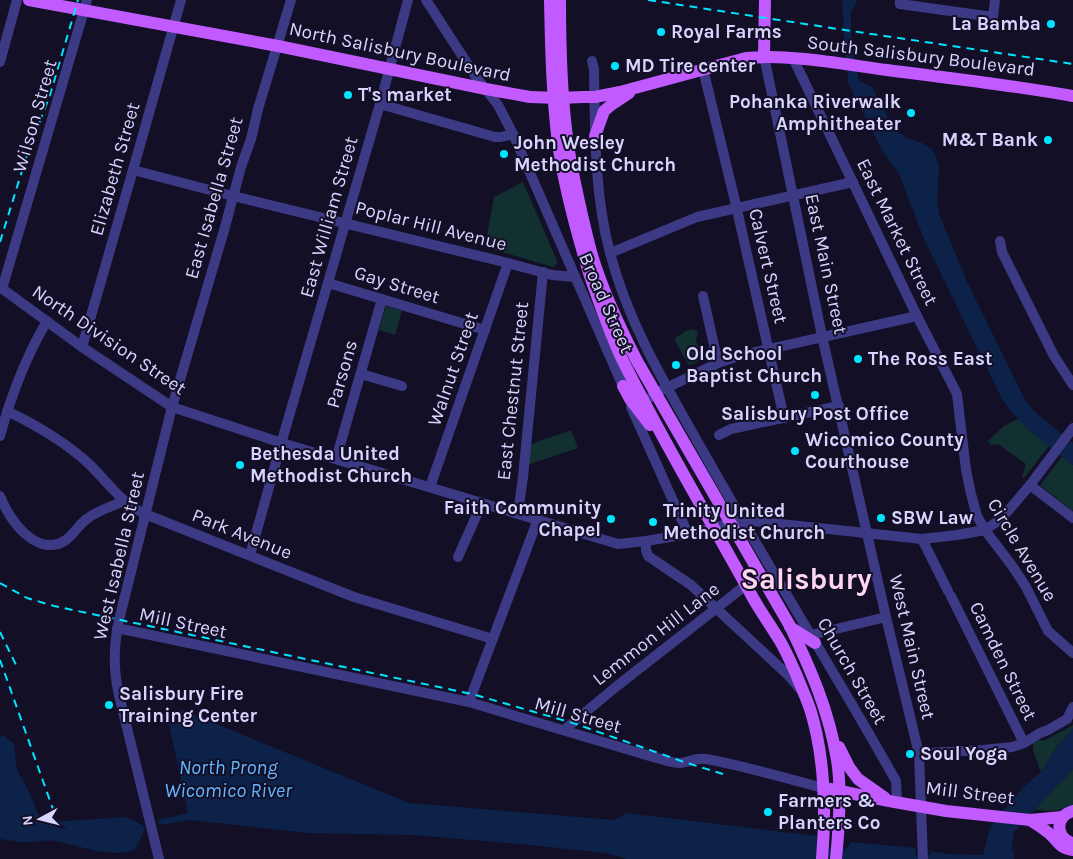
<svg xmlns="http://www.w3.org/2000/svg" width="1073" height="859" viewBox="0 0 1073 859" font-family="Karla,sans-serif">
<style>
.green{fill:#12302f}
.water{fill:#0c2248}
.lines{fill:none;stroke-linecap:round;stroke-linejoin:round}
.minor{stroke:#3d3a85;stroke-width:10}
.major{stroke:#c25bff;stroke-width:12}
.rail{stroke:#00e5ff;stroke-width:2;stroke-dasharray:8 6;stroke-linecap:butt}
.major-bridge{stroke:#c25bff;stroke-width:12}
.poi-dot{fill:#00e5ff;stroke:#130f26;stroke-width:2}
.labels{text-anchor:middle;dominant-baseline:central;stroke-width:4;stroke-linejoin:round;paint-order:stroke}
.poi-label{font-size:19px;font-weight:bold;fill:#d9d4ff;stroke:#130f26;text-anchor:start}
.street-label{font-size:19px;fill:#d9d4ff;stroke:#130f26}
.water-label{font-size:20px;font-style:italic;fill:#62b6ff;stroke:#130f26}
.town-label{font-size:29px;font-weight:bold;fill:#ffd6f0;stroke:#130f26}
</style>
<rect width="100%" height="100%" fill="#130f26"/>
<g class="green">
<path d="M523 182 558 263 553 267 485 247 494 197Z"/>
<path d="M386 306 402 311 395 335 379 330Z"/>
<path d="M694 329 698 332 696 340 701 355 698 362 689 365 674 339 686 331Z"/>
<path d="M1018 419 1049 446 1024 478 1022 477 1026 464 998 444 991 445 988 441 1004 426Z"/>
<path d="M571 430 578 448 527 465 529 445Z"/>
<path d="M1062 457 1073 465V511L1040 485Z"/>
<path d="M1073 725V728L1057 747 1041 772 1033 750V743L1038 740 1043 741 1070 727Z"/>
<path d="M1073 769V805L1056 811 1035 810 1038 806Z"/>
</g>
<g class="water">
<path d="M842 0H856L857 2 851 12V41L859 81 872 87 892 125 898 132 907 138 922 143 932 150 935 154 939 166 937 200 939 214 968 284 1025 400 1035 412 1073 443V465C1047 445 1018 425 1001 397L924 239 899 174 882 150 847 81 848 79 845 53Z"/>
<path d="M180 709 409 803 615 820 626 813 817 836 819 846 846 849 851 842 915 848 916 856 931 855 930 851 948 854 983 855 990 828 1007 806 1026 785 1041 772 1057 747 1073 728V769L1038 806 1035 810 1014 832 1011 849 1014 852V859H627L605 853 531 845 413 835 308 833 190 820 160 825 158 820 188 813 168 719Z"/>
<path d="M3 735 14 744 17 770 29 792 38 814 51 822 126 817 143 825 145 829C142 834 138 846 134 850 109 859 81 845 54 841 44 839 33 843 23 842 16 842 8 840 0 839V737Z"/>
</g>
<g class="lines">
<g class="minor">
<path d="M426 0 476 77 498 105 513 134 625 391"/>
<path d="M900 0V4L993 17 995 0"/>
<path d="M764 56 822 336 886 617 919 754 923 859"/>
<path d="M793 58 917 316 957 394 966 470 971 494 977 516 985 530 1013 567 1026 587 1048 631 1073 653"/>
<path d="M592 61 594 69C595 130 594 193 610 253 629 326 668 389 704 453 766 564 834 670 896 781L897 803"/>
<path d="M0 62 17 0"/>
<path d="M703 69 735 201 784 418"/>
<path d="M380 104 495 137H501L513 134"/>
<path d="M133 170 233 196 508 263 552 275 575 277"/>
<path d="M1000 241 1002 252 1054 356 1073 385"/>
<path d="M610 253 697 217 853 182"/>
<path d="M328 283 485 330"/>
<path d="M0 287 82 347 172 407 282 443 618 544 646 541 688 534 743 520 922 539 957 535 985 530 998 521 1008 511 1030 485 1073 428"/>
<path d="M2 289 87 0"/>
<path d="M703 296 718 363"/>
<path d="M82 347 133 170 181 0"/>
<path d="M361 374 402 386"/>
<path d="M644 402 656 393 718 363 742 355 917 316"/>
<path d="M631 407 688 534"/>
<path d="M7 411C36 425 64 441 88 463 107 481 120 502 145 514L354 597 493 639"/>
<path d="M719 435 731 429 839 406"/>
<path d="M0 436C11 396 25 358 47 321"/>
<path d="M336 459 382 299"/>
<path d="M1030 485 1073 518"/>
<path d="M430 487 508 263"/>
<path d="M0 496C9 520 37 559 66 540 74 534 79 524 88 518 99 510 112 506 124 501"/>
<path d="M518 513 523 477 543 272"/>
<path d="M922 539 948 591"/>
<path d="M646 541V550L648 556 691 585 789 676 800 689"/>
<path d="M250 555 283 437 380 104 408 0"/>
<path d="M458 557 482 503"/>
<path d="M951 596 1024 743"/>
<path d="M117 628 469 702 653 757C662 759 671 763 680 763 690 762 695 757 706 759 746 766 784 778 823 788"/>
<path d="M811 635 886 617"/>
<path d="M469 702 538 519"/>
<path d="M564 730 617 686 746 585"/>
<path d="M919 754 927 753 983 750 1012 747 1024 743 1040 733 1048 730 1067 719 1073 707"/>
<path d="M159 859 118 691C113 665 114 645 119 620L172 407 225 227 241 167 251 139 258 109 291 0"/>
</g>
<g class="major">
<path d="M29 0 278 46 486 89 530 97"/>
<path d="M550 0C551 48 552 95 558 143 564 187 576 230 589 273 599 302 609 331 622 359 662 440 709 518 753 598 761 612 771 626 780 641 786 651 791 663 796 674 801 687 807 699 811 712 825 759 826 811 822 859"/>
<path d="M560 0C560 48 561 97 568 144 571 168 577 192 582 215 585 228 588 240 591 252 602 290 619 326 637 361L790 626C811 670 829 711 837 760 842 790 839 828 836 859"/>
<path d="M764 56 765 0"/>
<path d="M583 97H595L620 92 746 58C793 54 841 64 887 70 949 78 1011 85 1073 96"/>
<path d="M595 136 604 111 611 105 629 93"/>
<path d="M623 386 630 399 650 425"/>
<path d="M790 627 815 643"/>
<path d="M839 747 849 767 858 779 885 798"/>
<path d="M830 789 889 801 946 811 1030 820 1063 817"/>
<path d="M1030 820C1037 824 1044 829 1050 834 1059 842 1059 848 1073 850"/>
<path d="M1072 843C1055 837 1055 816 1073 811"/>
</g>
<g class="rail">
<path d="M648 0 838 29 1073 64"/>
<path d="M0 242 26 158 50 95 78 0"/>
<path d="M0 583 27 598 54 606 472 694 573 723 684 762 723 774"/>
<path d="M0 632 18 669"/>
<path d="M0 660 54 812"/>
</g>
<path class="major-bridge" d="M530 97 560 98 583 97"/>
</g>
<g class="poi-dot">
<circle cx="1051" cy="24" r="5"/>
<circle cx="661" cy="32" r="5"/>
<circle cx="615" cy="66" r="5"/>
<circle cx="348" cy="95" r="5"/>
<circle cx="911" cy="113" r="5"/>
<circle cx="1048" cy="140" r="5"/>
<circle cx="504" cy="154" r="5"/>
<circle cx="858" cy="359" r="5"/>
<circle cx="676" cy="365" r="5"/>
<circle cx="815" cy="395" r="5"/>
<circle cx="795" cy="451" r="5"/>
<circle cx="240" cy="465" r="5"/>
<circle cx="881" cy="518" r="5"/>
<circle cx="611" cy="519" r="5"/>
<circle cx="653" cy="522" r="5"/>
<circle cx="109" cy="705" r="5"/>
<circle cx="910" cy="754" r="5"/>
<circle cx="768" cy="812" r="5"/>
</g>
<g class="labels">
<g class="poi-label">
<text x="1041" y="24" text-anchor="end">La Bamba</text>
<text x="671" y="32">Royal Farms</text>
<text x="625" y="66">MD Tire center</text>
<text x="358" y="95">T's market</text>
<text x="901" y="102" text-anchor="end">Pohanka Riverwalk<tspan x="901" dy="22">Amphitheater</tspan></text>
<text x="1038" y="140" text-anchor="end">M&amp;T Bank</text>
<text x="514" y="143">John Wesley<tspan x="514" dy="22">Methodist Church</tspan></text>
<text x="686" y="354">Old School<tspan x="686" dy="22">Baptist Church</tspan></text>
<text x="868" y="359">The Ross East</text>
<text x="815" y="414" text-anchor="middle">Salisbury Post Office</text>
<text x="805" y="440">Wicomico County<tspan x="805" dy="22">Courthouse</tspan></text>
<text x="250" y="454">Bethesda United<tspan x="250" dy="22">Methodist Church</tspan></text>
<text x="601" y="508" text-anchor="end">Faith Community<tspan x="601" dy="22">Chapel</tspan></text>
<text x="663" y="511">Trinity United<tspan x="663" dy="22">Methodist Church</tspan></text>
<text x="891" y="518">SBW Law</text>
<text x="119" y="694">Salisbury Fire<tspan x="119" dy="22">Training Center</tspan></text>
<text x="920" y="754">Soul Yoga</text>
<text x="778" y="801">Farmers &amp;<tspan x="778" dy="22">Planters Co</tspan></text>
</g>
<g class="street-label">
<text transform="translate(400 52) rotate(12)">North Salisbury Boulevard</text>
<text transform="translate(921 56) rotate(7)">South Salisbury Boulevard</text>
<text transform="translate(35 116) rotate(-74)">Wilson Street</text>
<text transform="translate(115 169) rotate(-74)">Elizabeth Street</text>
<text transform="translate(214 198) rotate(-74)">East Isabella Street</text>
<text transform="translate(329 217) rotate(-74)">East William Street</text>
<text transform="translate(431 226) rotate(14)">Poplar Hill Avenue</text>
<text transform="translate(897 232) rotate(64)">East Market Street</text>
<text transform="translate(826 264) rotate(78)">East Main Street</text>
<text transform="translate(768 266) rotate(77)">Calvert Street</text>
<text transform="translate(397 285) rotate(17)">Gay Street</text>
<text transform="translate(606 303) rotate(66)">Broad Street</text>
<text transform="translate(109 340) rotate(34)">North Division Street</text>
<text transform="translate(453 369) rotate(-71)">Walnut Street</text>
<text transform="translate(342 374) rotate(-74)">Parsons</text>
<text transform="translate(513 391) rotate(-84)">East Chestnut Street</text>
<text transform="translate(242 534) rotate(22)">Park Avenue</text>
<text transform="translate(1022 550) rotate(59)">Circle Avenue</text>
<text transform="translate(119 556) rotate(-77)">West Isabella Street</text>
<text transform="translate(183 623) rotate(12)">Mill Street</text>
<text transform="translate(656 634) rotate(-38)">Lemmon Hill Lane</text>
<text transform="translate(912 647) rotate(77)">West Main Street</text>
<text transform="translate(1003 661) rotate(64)">Camden Street</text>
<text transform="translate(852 671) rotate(60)">Church Street</text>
<text transform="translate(578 715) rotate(16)">Mill Street</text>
<text transform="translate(970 793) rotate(7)">Mill Street</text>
</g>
<g class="water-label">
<text x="228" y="767">North Prong<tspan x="228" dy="23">Wicomico River</tspan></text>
</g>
<g class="town-label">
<text x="806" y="579">Salisbury</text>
</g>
</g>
<g transform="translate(40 819) rotate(263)" stroke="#130f26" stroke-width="4" paint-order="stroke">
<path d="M0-4L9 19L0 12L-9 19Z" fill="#d9d4ff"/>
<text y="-8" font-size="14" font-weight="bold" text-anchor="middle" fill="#d9d4ff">N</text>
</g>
</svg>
